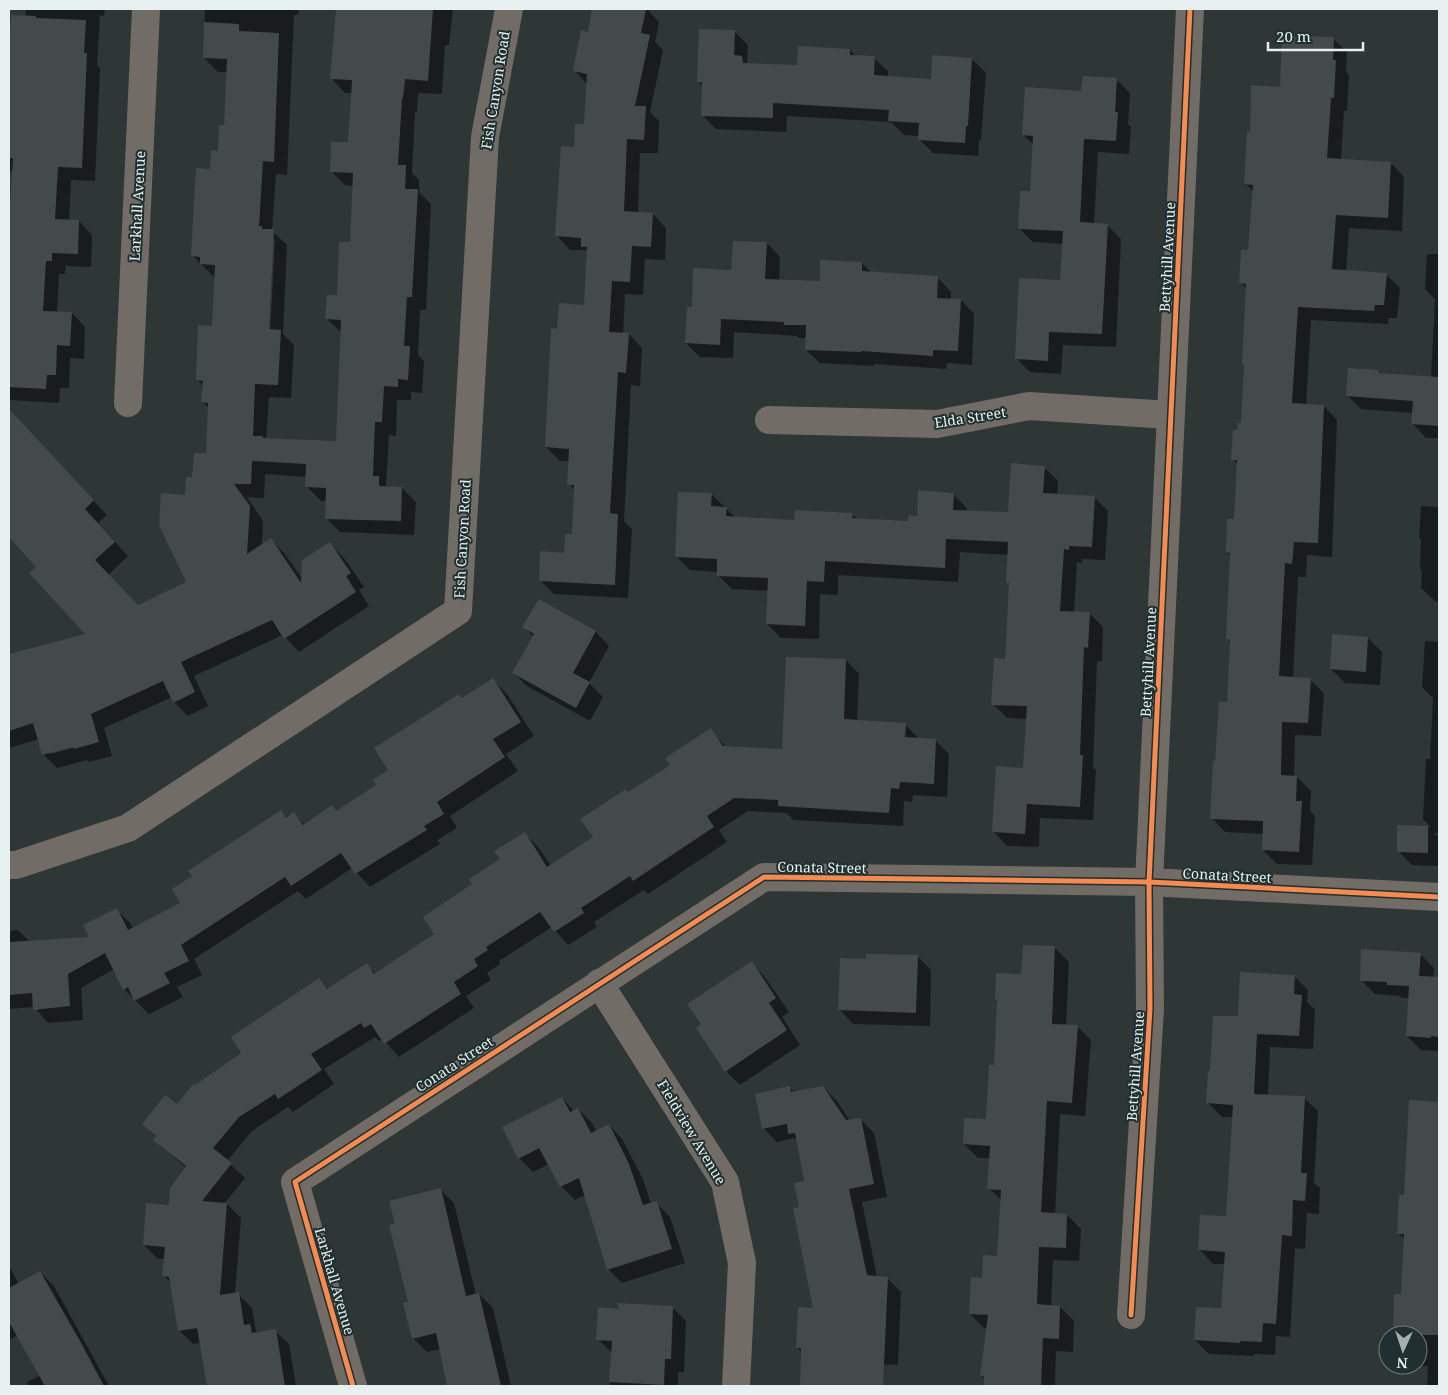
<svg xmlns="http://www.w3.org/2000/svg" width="1448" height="1395" viewBox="0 0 1448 1395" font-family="'Noto Serif',serif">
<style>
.shadow{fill:#0007;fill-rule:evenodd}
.building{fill:#444a4a}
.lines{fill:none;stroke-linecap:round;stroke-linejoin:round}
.minor{stroke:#716c66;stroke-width:28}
.cycleway-casing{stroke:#202f2f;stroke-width:8}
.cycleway{stroke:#f68b52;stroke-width:5}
.labels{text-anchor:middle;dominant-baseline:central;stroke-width:4;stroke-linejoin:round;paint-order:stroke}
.street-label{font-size:14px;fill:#e7f1f1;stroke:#202f2f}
</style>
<rect width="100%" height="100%" fill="#2e3636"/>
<g class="shadow">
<path d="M26 9H105L104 16 100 15 97 65 100 68 95 181 71 180 69 221H79L92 235 91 267 66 266 65 274H59L57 313H72L85 327 84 359 70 358 69 388H60L59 403 9 400V223H11L14 171 9 170V83L12 16H25Z"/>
<path d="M205 9H299L298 15H294L287 175 276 174 272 231 287 245 283 334 294 345 291 398 269 397 266 440 337 443 342 333 327 319 338 296 352 244 354 186 345 185 331 171 349 144 353 93H345L332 79 338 9H453L449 45H445L442 94 418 93 417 112H415L412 173 419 180V192L431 204 426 310H420L418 355 424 361 422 393 411 392V400H397L396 436 389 435 386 485 388 488H402L416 502 414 535 340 532 326 518 327 501H321L307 487V477L265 474 264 498 247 497 263 521 262 546 271 540 285 554 303 580 330 544 344 558 364 587 359 590 369 606 299 652 283 635 194 676 208 706 188 716 174 702 172 697 104 728 112 756 89 762 87 760 57 768 43 754 39 739 9 748V698L22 694 87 634 38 567 9 535 15 529 9 522V422L14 417 107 515 98 523 128 556 108 575 138 606 188 583 186 496 193 478 207 455 209 408 203 402 204 386 197 380 213 327 215 278 193 256 211 171 219 152 225 126 228 72H218L204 58ZM272 239H275L270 335H268ZM79 744 80 746 51 754V751Z"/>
<path d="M594 9H647L659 22 655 42 663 50 650 112 659 121 658 153H640L638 213 653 214 666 228 665 260 645 259 643 295 625 294 623 334H629L642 348 640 386 631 385 624 521 632 529 628 598 554 594 540 580 565 554 573 535 575 491 569 484 570 461H560L546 447 558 330 585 306 588 252 586 250H570L557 236 575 148 585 126 587 84 575 71 589 33Z"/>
<path d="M734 31 748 45 747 62 749 64 798 66 850 50 856 57 874 58 888 71V77L932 80 972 59 986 73 981 140H979L978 156 933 153 919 139V136L904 135 891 122 787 116 786 132 716 129 702 115 703 87 698 81Z"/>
<path d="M1333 39 1347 52 1346 72 1349 75 1347 111H1344L1341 160 1391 163 1404 177 1402 231 1349 228 1346 272 1386 274 1400 288 1397 318H1389L1388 324 1311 320 1306 405 1324 406 1337 420 1332 557 1307 555 1306 577H1298L1293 678 1310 680 1324 693 1321 736 1295 735 1294 777H1297L1311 791 1310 811 1315 816 1312 865 1277 864 1263 850 1264 834 1225 832 1212 818 1216 763 1228 703 1231 643 1227 639 1231 557 1227 552 1236 520 1238 465 1233 459 1238 431 1242 425 1247 289 1241 283 1250 252 1254 192 1246 184 1251 133 1281 88Z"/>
<path d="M1116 79 1130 93 1128 124 1131 127 1129 154 1098 152 1094 224 1107 225 1121 239 1116 347 1063 345 1061 374 1030 372 1017 359 1062 281 1064 244 1033 242 1019 228 1031 192 1034 145 1023 135 1082 92Z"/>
<path d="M767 243 780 257 779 281 821 283 862 263 872 273 938 278 951 292V300H961L974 314 972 365 947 363 946 369 874 364V366L820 363 806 350V338H799L797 336 734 332 733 358 700 357 686 343 693 308 732 272Z"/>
<path d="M1427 254H1439V438H1426L1413 424V413L1361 409 1347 395 1379 371 1382 375 1431 378 1435 299 1425 289Z"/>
<path d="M1044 467 1058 481 1057 495 1094 497 1108 511 1105 560 1082 559V563L1077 562 1074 612 1089 613 1103 627 1102 661H1097L1093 768 1096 770 1093 820 1040 818 1039 847 1007 846 994 832 1024 769 1027 719 1007 718 993 704 1006 660 1010 585 1007 582 1008 555 960 552 958 582 838 575V595L820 594 819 639 781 638 767 624 769 591 732 589 718 575V572L690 570 676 556 711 494 736 518 796 521 852 514 857 519 910 523 953 494 967 508V512L1009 513Z"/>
<path d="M1421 506 1439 507V602L1435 601 1421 588 1422 571 1420 568 1421 539 1419 538Z"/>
<path d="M539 600 596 632 609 646 589 683 603 697 590 721 527 686 514 673 534 637 524 627Z"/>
<path d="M1368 638 1382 652 1380 685 1345 683 1331 669Z"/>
<path d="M1425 641 1439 642V833H1434L1439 838V866L1412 865 1398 851 1399 826 1431 827 1423 819 1426 759H1430L1433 698 1422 687Z"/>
<path d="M846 660 859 674 857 721 905 724 919 739 935 740 949 754 947 797 913 795 912 802 904 801 903 826 793 820 787 813 748 811 719 830 727 842 648 894 644 890 594 922 597 927 568 945 552 927 499 961 500 964 487 973 491 980 466 996 474 1008 399 1057 383 1039 379 1041 375 1037 324 1069 334 1084 293 1112 288 1107 252 1131 227 1161 245 1178 224 1204H227L241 1218 235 1294H238L252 1308 256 1331 258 1334 275 1331 289 1344 296 1386H211L201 1343 193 1344 179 1330 171 1283 164 1276 165 1259H158L144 1245 170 1207 186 1168 155 1140 156 1137 144 1124 177 1106 195 1087 243 1053 319 980 329 990 367 965 376 974 436 934 474 885 501 860 524 833 538 847 551 866 594 837 628 793 671 766 711 730 727 748 783 751Z"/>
<path d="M493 680 507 694 534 736 506 754 518 771 450 816 457 828 437 840 440 844 370 887 352 868 306 899 298 891 194 959 202 975 177 987 183 997 149 1014 124 989 114 969 81 988 83 1020 48 1023 34 1007 9 1009V931L18 930 30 942 91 938 116 909 130 923 133 928 182 903 193 877 281 812 287 818 294 814 305 825 332 807 337 812 378 786 390 771 463 699Z"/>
<path d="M1024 946 1055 948 1069 962 1066 1026H1077L1091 1040 1085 1116 1060 1114 1055 1214 1067 1215 1081 1229 1079 1261 1053 1260 1051 1306 1060 1307 1074 1321 1073 1352 1056 1351 1055 1386H985L986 1380 982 1376 988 1328H984L970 1314 983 1279 999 1257 1002 1201 989 1188 990 1158H978L964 1144 988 1121 995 1067 998 1002 996 1000 1022 976Z"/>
<path d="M1420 954 1434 968 1433 978 1439 979V1051L1421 1050 1407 1036 1410 998H1402L1400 996 1375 994 1361 980Z"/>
<path d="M917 956 931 970 930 1026 853 1024 840 1010 867 961Z"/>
<path d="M752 963 765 977 789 1012 782 1017 800 1045 740 1085 726 1071Z"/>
<path d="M1294 976 1308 990 1307 1002 1315 1010 1313 1049 1270 1047 1268 1096 1304 1098 1318 1111 1314 1183 1320 1188 1319 1214 1307 1213 1305 1249 1295 1248 1290 1337 1276 1336 1275 1355 1254 1354V1356L1209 1354 1195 1340 1222 1310 1225 1264H1213L1200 1250 1227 1218 1234 1117H1222L1208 1103 1239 1018Z"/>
<path d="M823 1087 837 1101 850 1121 860 1119 874 1133 887 1197 862 1202 877 1277 887 1278 901 1292 898 1365 867 1364 866 1386H801L803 1353 797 1348 815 1309 800 1208 806 1182 798 1142 794 1138 777 1142 763 1128 790 1088 795 1093Z"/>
<path d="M562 1098 574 1111 578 1109 592 1123 596 1131 609 1125 622 1139 643 1179 651 1204 656 1203 670 1217 685 1263 622 1283 608 1269 585 1195 575 1200 561 1186 549 1164 533 1172 519 1158Z"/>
<path d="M1411 1102 1439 1104V1386H1427L1428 1366 1417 1365 1418 1335H1400L1394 1330 1402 1296 1405 1240 1398 1233 1405 1196Z"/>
<path d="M440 1189 454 1203 476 1295 479 1294 493 1308 511 1386H449L440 1349 427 1352 413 1338 409 1303 397 1225Z"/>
<path d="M9 1266 19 1284 40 1272 54 1286 109 1386H29L27 1382 41 1375 18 1335 9 1340Z"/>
<path d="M672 1307 686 1321 684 1372H678V1386H610L612 1353 598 1339 621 1310Z"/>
</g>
<g class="building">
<path d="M336 9H433L428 81 405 79 403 98H402L398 165H406L405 189H418L412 297H407L404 346H410L408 380 398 379V387L384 386 382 422H375L373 476H379V486L402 487 401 521 325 519 326 488 305 487 306 464 252 461 251 484H234L250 506 247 554 271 538 301 583 302 560 330 542 351 573 346 576 356 592 284 639 272 620 181 662 195 692 173 703 163 681 91 714 99 742 74 749 73 747 42 755 33 723 9 731V654L85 634 29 573 36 567 9 537V409L94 500 85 509 115 542 95 560 138 605 186 582 159 525 161 493 185 495 186 477H192L194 453H206L208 403 201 402 203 381 196 380 198 325 212 326 215 265 200 264V257L191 256 194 202 196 168 210 169 211 150 218 151 219 125H224L227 59 203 58 204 22 239 24V31L279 33 274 162 263 161 259 226H262V229H274L269 329 281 330 278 385 255 384 253 436H263V438L336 441 341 320 325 319 327 295H337L339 242H350L353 173 330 172 331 142H348L352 80 330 79Z"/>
<path d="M592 9H646L641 33 650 35 635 106H646L644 140 627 139 624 211 653 213 651 247 632 246 630 282 612 281 609 332 629 333 626 373 618 372 610 513 618 514 615 585 539 581 540 551 564 553 565 534H572L574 485H567L569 449 545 447 551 328 557 329 559 303 584 305 587 247H581V238L555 236 561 146 574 147 575 124H584L587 74 573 71 581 30 588 32Z"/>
<path d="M11 15 36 16V18L86 20 84 53H87L82 168 58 167 55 219 79 220 78 254 52 253V261H46L43 311 72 312 70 346 57 345 56 375H47L46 389 9 387V222L13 158H9V55Z"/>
<path d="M699 29 735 30 734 55 742 56 743 63 797 65 798 46 850 49V55L875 56 874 75 931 79 932 55 972 58 968 126H966L965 143 918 140 919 123 888 121 889 110 773 103V118L701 116 702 82H697Z"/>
<path d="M1282 35 1334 37 1333 60H1336L1334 98H1331L1327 158 1391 162 1388 218 1336 215 1332 269 1387 273 1384 305H1375L1374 311 1298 307 1292 403 1324 405 1318 543 1294 542 1292 564 1285 563 1279 676 1311 678 1308 723 1282 722 1281 775 1297 776 1296 801H1302L1299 852 1262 850 1263 821 1210 819 1213 761H1215L1219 702H1227L1230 640 1226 639 1230 553 1226 552 1227 519H1234L1237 460H1231L1233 430H1237L1238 423H1241L1244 364H1242L1246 284 1239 283 1241 250H1248L1253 185 1244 184 1247 131 1250 132 1251 85 1280 87Z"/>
<path d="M1083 76 1117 78 1115 112H1118L1116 141 1084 139 1080 222 1108 224 1102 334 1049 332 1048 361 1015 359 1019 278 1060 280 1063 231 1018 229 1020 191H1030L1033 136 1022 135 1025 87 1081 91Z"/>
<path d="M733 241 767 242 765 279 820 281V260L862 262V271L938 276 937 298 961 299 958 351 933 350V356L861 351V352L805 350 806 325H784V322L721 319 720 345 685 343 687 307H692L693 268 731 270Z"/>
<path d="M1348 368 1379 370V373L1439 377V426L1411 424 1413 401 1346 396Z"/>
<path d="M1011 463 1045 466 1043 493 1095 496 1092 547 1069 546V550L1064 549 1060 611 1090 612 1088 648 1084 647 1080 755H1083L1080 807 1027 804 1025 834 992 832 996 766 1023 768 1027 706 991 705 994 658 1005 659 1009 583H1006L1008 542 946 539 945 568 825 561 824 582 807 581 805 626 766 624 768 578 717 576V559L675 557 678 492 712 493 711 506 727 507 726 516 794 520 795 510 853 513 852 518 908 521 909 515 917 516 918 490 954 493 953 510 1008 512Z"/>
<path d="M539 599 596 631 573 673 590 682 576 708 512 673 534 634 522 627Z"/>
<path d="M1332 634 1368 637 1366 672 1330 669Z"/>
<path d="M786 657 846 659 844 719 906 723 905 737 936 739 934 784 900 782 899 789 891 788 889 813 778 806V800L734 798 707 816 714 827 633 881 630 876 581 908 584 913 554 932 540 912 486 947 488 950 474 959 478 966 454 982 461 994 384 1044 371 1024 364 1028 361 1023 311 1054 322 1070 278 1099 275 1094 239 1117 213 1148 232 1163 202 1201 227 1203 220 1295 239 1292 244 1325 250 1324 252 1333 276 1329 285 1386H207L197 1328 178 1331 169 1277 162 1276 165 1247 143 1245 146 1203 169 1205 170 1188 186 1166 153 1140 156 1136 142 1124 165 1095 177 1104 193 1084 195 1085 241 1053 231 1037 319 978 327 989 367 963 374 974 434 934 423 917 472 884 469 879 500 859 494 851 525 832 547 867 593 837 580 819 626 789 628 792 670 765 665 758 711 728 723 746 782 749Z"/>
<path d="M493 678 521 722 493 739 505 757 437 802 444 814 424 826 427 830 355 874 341 853 291 886 285 877 181 945 189 961 164 973 170 983 134 1001 128 987 123 990 105 953 68 974 70 1006 33 1010 32 993 9 995V942L89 937 83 925 117 908 128 930 180 903 172 889 192 876 188 871 281 810 286 818 294 812 303 825 332 805 336 811 376 785 373 780 388 770 374 748 459 694 462 698Z"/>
<path d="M1397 825 1428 826V853L1397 852Z"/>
<path d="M1023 945 1055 946 1052 1024 1078 1025 1072 1103 1047 1101 1041 1212 1067 1214 1066 1248 1039 1247 1037 1304 1060 1306 1059 1339 1043 1338 1041 1386H984V1376H980L988 1315 969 1314 971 1277 982 1278 983 1255 997 1256 1001 1190 987 1189 990 1146 963 1144 964 1118 986 1119 989 1065H994L997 1000H995L996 973 1021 974Z"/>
<path d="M1361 949 1421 953 1419 976 1439 977V1037L1431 1036V1038L1406 1036 1409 986 1387 985V982L1360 981Z"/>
<path d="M866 954 918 955 916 1013 838 1010 840 958 866 959Z"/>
<path d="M752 961 776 998 769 1003 787 1030 725 1072 696 1028 701 1024 687 1004Z"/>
<path d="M1240 972 1295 975 1294 994 1302 995 1299 1036 1257 1034 1254 1094 1305 1096 1301 1173H1307L1305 1201 1293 1200 1292 1236 1282 1235 1276 1324 1263 1323 1262 1342 1240 1341V1343L1194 1340 1196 1307 1221 1308 1225 1252 1198 1250 1200 1215 1226 1216 1233 1105 1206 1103 1208 1071H1210L1213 1016H1238Z"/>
<path d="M790 1086 791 1092 823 1086 846 1120 861 1118 874 1184 849 1189 867 1275 888 1277 883 1386H800L801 1348H796L798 1307 813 1308 793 1208 799 1207 794 1183 804 1181 795 1133 788 1134 787 1124 762 1129 755 1094Z"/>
<path d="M562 1097 570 1112 578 1108 591 1133 609 1124 629 1164 643 1205 657 1201 672 1249 607 1270 579 1178 560 1187 539 1148 518 1159 502 1127Z"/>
<path d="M1409 1100 1439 1102V1335H1403V1331L1393 1330 1394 1294H1401L1404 1234H1397L1399 1195H1404Z"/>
<path d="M441 1188 466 1296 479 1293 501 1386H447L436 1333 412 1339 403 1303 408 1302 389 1225 395 1224 389 1201Z"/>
<path d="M40 1271 80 1341 104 1386H45L9 1322V1288Z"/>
<path d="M617 1303 673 1306 671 1359H665L664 1385 609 1382 612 1341 596 1340 598 1307 619 1309Z"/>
</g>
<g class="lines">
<g class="minor">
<path d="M128 403 146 9"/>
<path d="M769 420 937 424 1029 406 1170 415"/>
<path d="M9 865H16L128 828 458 611 485 137 509 9"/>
<path d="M599 983 725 1182 742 1263 736 1386"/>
<path d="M1131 1315 1150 1009 1149 882 1190 9"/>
<path d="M353 1386 295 1182 764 877 1149 882 1439 897"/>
</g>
<defs>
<g id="cycleway">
<path d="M1131 1315 1150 1009 1149 882 1190 9"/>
<path d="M353 1386 295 1182 764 877 1149 882 1439 897"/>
</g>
</defs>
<use href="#cycleway" class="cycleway-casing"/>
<use href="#cycleway" class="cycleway"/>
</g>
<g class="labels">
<g class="street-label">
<text transform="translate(495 90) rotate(-81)">Fish Canyon Road</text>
<text transform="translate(137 206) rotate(-87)">Larkhall Avenue</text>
<text transform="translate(1167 257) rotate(-87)">Bettyhill Avenue</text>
<text transform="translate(970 417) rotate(-9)">Elda Street</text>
<text transform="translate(462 539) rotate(-87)">Fish Canyon Road</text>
<text transform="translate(1148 662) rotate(-87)">Bettyhill Avenue</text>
<text transform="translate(822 867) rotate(1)">Conata Street</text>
<text transform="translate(1227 875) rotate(3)">Conata Street</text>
<text transform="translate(454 1064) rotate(-33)">Conata Street</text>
<text transform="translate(1135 1066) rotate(-86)">Bettyhill Avenue</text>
<text transform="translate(692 1132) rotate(59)">Fieldview Avenue</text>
<text transform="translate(335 1281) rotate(74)">Larkhall Avenue</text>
</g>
</g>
<rect width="1448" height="1395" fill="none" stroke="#e7f1f1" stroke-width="20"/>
<g transform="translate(1403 1350) rotate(183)"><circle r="24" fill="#202f2f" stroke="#707d7d"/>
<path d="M0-4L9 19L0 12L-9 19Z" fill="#a6b0b0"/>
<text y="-8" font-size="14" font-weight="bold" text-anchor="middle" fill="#e7f1f1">N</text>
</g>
<path d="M1268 42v8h95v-8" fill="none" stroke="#e7f1f1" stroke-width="2.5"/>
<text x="1276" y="42" font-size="15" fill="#e7f1f1" stroke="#202f2f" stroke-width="4" paint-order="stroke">20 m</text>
</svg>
